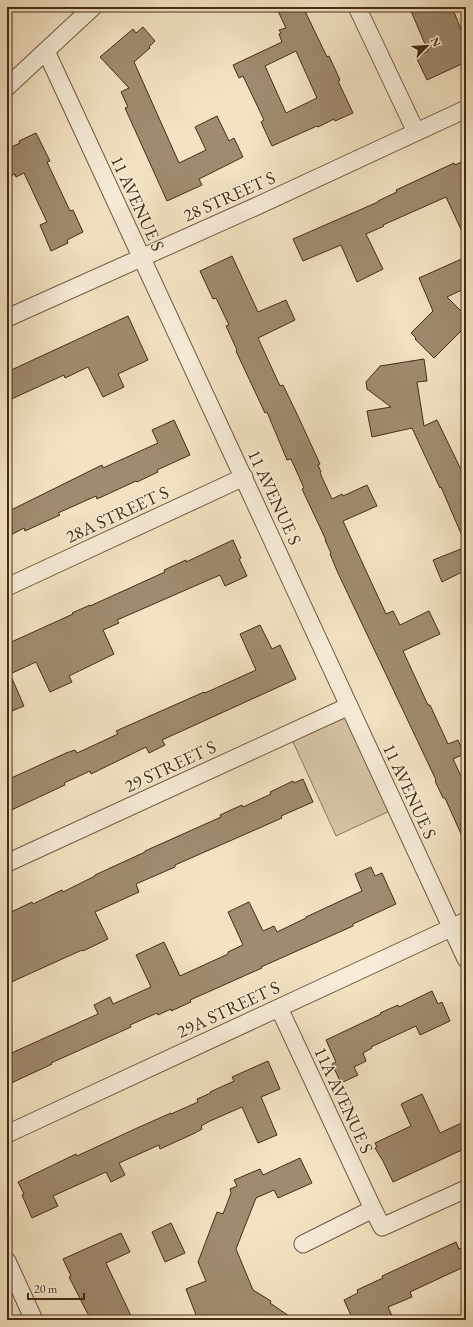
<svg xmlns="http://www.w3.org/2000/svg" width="473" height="1327" viewBox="0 0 473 1327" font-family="'EB Garamond',serif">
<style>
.green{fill:#d6c4a6;stroke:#8e785e}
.building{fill:#a08b70;stroke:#462c16;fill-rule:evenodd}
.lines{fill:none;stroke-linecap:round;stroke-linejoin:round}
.street-casing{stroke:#715a41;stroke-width:19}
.street{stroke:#f7edd8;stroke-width:17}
.labels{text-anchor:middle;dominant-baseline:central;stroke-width:3;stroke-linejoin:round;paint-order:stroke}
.street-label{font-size:18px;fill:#462c16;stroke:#f7edd8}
</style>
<rect width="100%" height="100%" fill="#f3e3c3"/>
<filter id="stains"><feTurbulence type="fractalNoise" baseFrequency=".005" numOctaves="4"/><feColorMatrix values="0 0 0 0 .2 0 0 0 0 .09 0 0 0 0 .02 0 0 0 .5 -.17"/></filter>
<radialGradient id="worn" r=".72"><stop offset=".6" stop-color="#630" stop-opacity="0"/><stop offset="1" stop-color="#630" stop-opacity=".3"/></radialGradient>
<path class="green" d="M349 706 396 808 336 836 289 733Z"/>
<g class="building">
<path d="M286 7H303L327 57 329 56 340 80 338 81 353 113 335 121 334 119 318 127 317 126 272 146 261 122 264 120 243 76 239 78 233 65 282 42 279 34 281 33 279 30 286 28 278 11ZM296 51 317 98 286 113 265 66Z"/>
<path d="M420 7H452L466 42V62L427 80 416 57 428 51 411 11Z"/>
<path d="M143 27 155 41 149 47 150 48 134 62 179 163 206 150 195 127 217 116 229 141 234 138 243 157 199 179 202 185 167 201 125 108 128 107 121 92 129 88 100 57 133 29 136 33Z"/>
<path d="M36 133 50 161 47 162 70 211 73 210 83 232 67 240 68 243 51 251 40 225 47 222 24 173 16 177 15 174 7 178V149L20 143 19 141Z"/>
<path d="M466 160V240L446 197 383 225 384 226 366 234 383 269 357 282 341 245 303 261 293 239 378 202V201L397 192 396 190 422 178 454 163 455 165Z"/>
<path d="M232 256 258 312 286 300 295 320 258 338 280 386 283 385 297 414 320 464 318 465 321 472 320 473 332 499 342 494 343 496 367 485 377 506 343 521 386 614 393 611 400 625 429 611 440 634 403 651 428 705H430L448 744 458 740 464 754 453 759 466 787V845L445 798H443L435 781 436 780 338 573 330 554 331 553 325 540H326L302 489 304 488 291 459 287 460 267 412 265 413 236 351 237 350 226 326 229 325 216 298 213 299 200 271Z"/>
<path d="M466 257V288L447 297 466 316V326L434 358 415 339 416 338 411 333 433 311 419 278Z"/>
<path d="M128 316 148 360 118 374 124 387 103 397 88 367 65 378 64 375 7 401V372Z"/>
<path d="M424 359 427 381 417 382 424 426 437 420 466 480V545L441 487 440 488 412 428 372 437 367 411 391 407 367 389 366 382 380 366Z"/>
<path d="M174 420 190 455 157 470 158 472 137 482 136 481 97 499 96 496 58 513 60 515 25 531 24 528 7 537V512L102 465 103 468 158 443 152 430Z"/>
<path d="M233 540 241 558 239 559 247 576 225 586 220 575 117 620 119 623 103 630 114 654 69 676 72 682 50 692 36 662 10 674 24 706 7 713V644L73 614 72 613 90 605V606L165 572 164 570 186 560V562Z"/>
<path d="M466 547V570L442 582 433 560Z"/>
<path d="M260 625 272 649 280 645 296 679 162 740 165 745 149 753 146 747 91 774 90 771 64 783 65 785 7 812V780L66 753 75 750 77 753 118 734 116 731 204 692 205 693 256 670 240 634Z"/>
<path d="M303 779 313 802 281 816 282 818 175 865V867L136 884 139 892 95 912 108 939 83 951 82 950 7 984V914L32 902 33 904 62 890 63 892 95 876V875L145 852V851L221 817 220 815 242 805 243 807 271 794 270 792 293 781 294 783Z"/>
<path d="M371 867 375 876 382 873 396 904 353 924V926L261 967 262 968 190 1000 191 1002 171 1011V1009L158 1015 157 1013 130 1025 131 1027 51 1063 52 1064 7 1085V1055L98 1014 94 1005 110 997 113 1004 151 987 136 955 164 942 180 976 228 954V952L243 945 228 912 249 902 263 931 274 926 277 932 306 918V917L362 891 355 874Z"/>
<path d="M432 991 438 1004 442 1002 450 1021 420 1035 416 1026 371 1047 372 1048 363 1053 366 1061 354 1067 358 1075 341 1083 332 1064 336 1062 326 1040 381 1014 380 1013 398 1005 399 1007Z"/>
<path d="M268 1061 280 1089 261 1097 277 1135 258 1143 242 1107 210 1121 201 1126 202 1129 195 1133 160 1149 159 1145 119 1163 125 1175 111 1182 106 1172 53 1196 58 1206 32 1218 22 1195 24 1194 18 1182 76 1154 77 1156 137 1128 171 1113V1114L198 1102 197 1099 211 1093 210 1092 234 1081 232 1077Z"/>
<path d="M422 1094 440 1133 466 1121V1148L393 1182 383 1161 375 1148 377 1147 375 1143 411 1126 401 1104Z"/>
<path d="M300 1158 312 1183 278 1198 274 1190 256 1198 236 1249 253 1290 271 1301 270 1303 295 1320H198L186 1289 206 1281 198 1262 217 1212 223 1214 231 1193 230 1189 237 1186 234 1180 260 1169 263 1175Z"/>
<path d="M171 1223 185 1253 165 1262 152 1232Z"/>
<path d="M121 1233 130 1252 106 1263 133 1320H91L69 1277 71 1276 63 1259Z"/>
<path d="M456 1242 459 1249 466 1246V1266L410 1292 412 1297 388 1307 394 1320H353L344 1300 358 1293 357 1290 383 1278 382 1276Z"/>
</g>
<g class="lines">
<defs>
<g id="street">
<path d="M357 7 416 132"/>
<path d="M46 51 466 959"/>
<path d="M7 87 93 7"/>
<path d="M7 318 257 206 466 109"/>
<path d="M7 587 244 477"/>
<path d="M7 863 349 706"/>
<path d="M279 1008 373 1209"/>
<path d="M7 1134 466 921"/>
<path d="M303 1244 373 1209 382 1227 466 1189"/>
<path d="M7 1261 34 1320"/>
</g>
</defs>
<use href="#street" class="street-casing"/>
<use href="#street" class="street"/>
</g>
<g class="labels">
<g class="street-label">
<text transform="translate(229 196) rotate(-24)">28 STREET S</text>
<text transform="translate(138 203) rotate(65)">11 AVENUE S</text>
<text transform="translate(275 497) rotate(65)">11 AVENUE S</text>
<text transform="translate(117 514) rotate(-25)">28A STREET S</text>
<text transform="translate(170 766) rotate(-25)">29 STREET S</text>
<text transform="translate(410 791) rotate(65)">11 AVENUE S</text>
<text transform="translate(228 1009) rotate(-25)">29A STREET S</text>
<text transform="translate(344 1100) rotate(65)">11A AVENUE S</text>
</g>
</g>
<rect width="473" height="1327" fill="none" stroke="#f3e3c3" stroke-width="24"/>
<rect x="8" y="8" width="457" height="1311" fill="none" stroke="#462c16" stroke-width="2"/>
<rect x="12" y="12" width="449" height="1303" fill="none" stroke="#462c16"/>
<g transform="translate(427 46) rotate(65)" stroke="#f7edd8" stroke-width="3" paint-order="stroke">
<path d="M0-3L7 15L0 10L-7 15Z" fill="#462c16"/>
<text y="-6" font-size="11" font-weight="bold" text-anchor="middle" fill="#462c16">N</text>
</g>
<path d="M28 1293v6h56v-6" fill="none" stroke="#462c16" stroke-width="2"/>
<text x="34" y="1293" font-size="12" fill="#462c16" stroke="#f7edd8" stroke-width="3" paint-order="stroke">20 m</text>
<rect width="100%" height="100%" filter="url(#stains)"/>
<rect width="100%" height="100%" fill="url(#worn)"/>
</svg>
